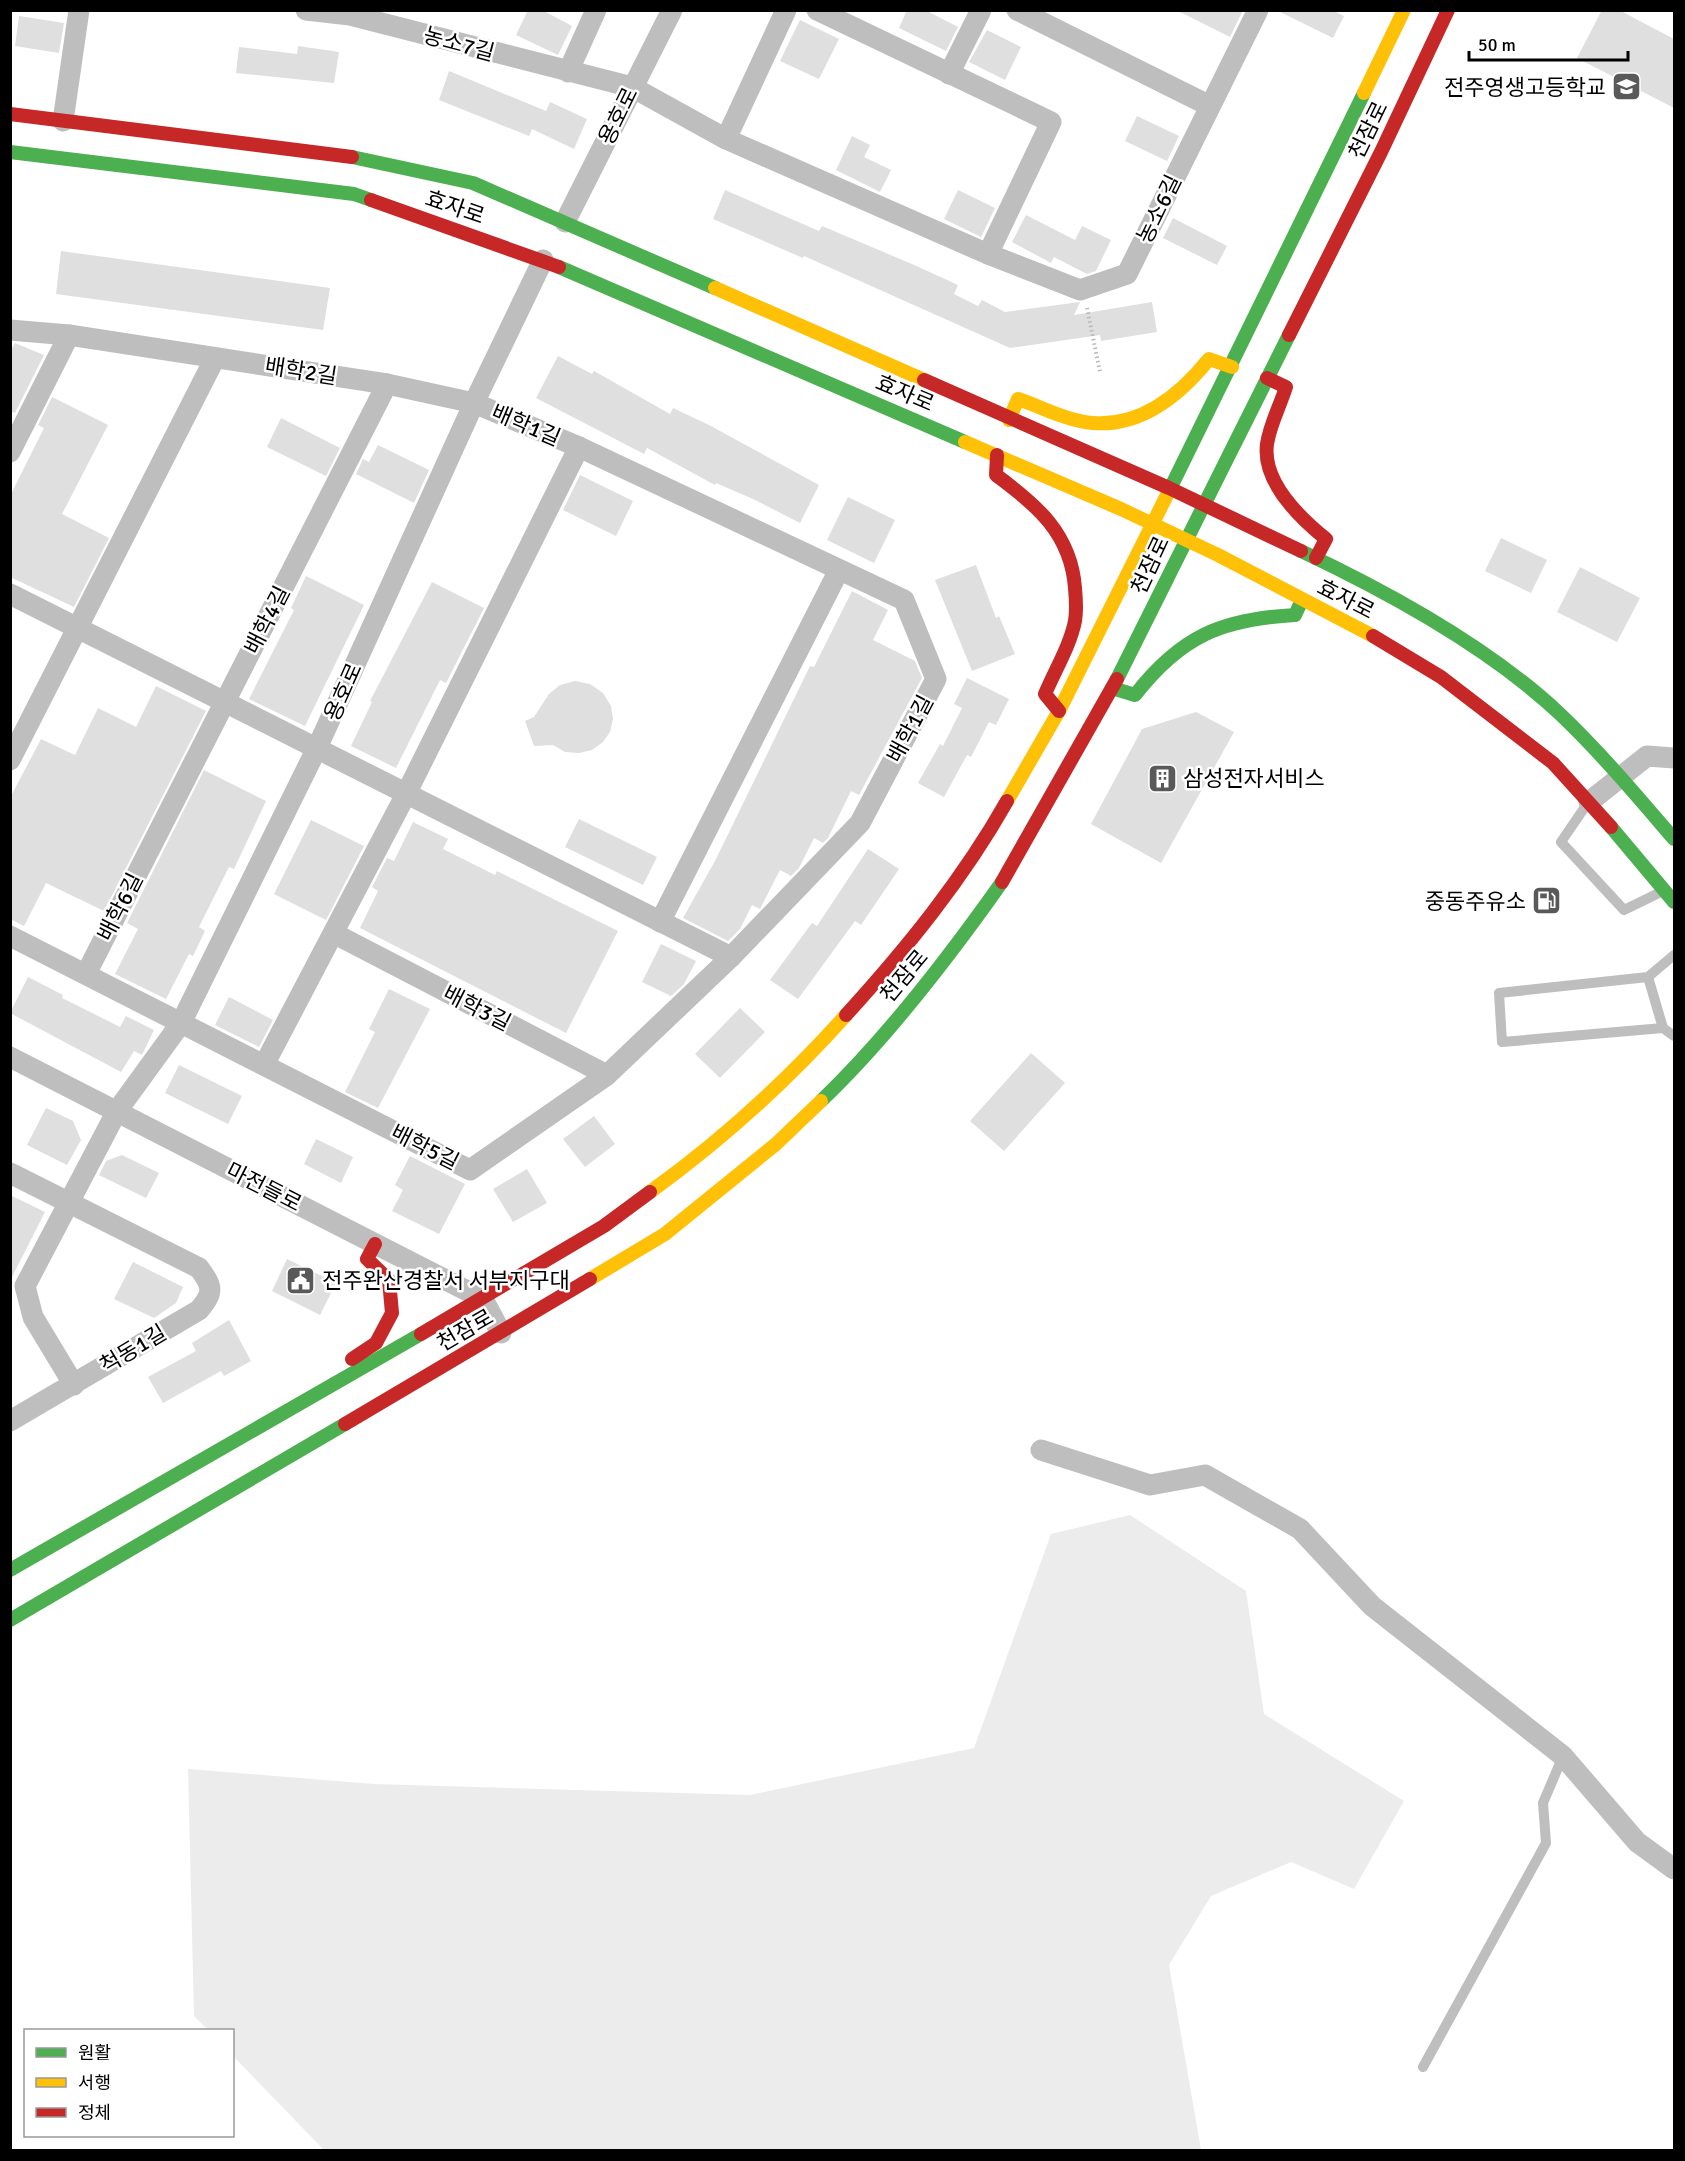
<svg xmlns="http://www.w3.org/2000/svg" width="1685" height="2161" viewBox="0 0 1685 2161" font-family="Signika,'Noto Sans KR',sans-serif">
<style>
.green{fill:#ececec}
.building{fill:#dfdfdf}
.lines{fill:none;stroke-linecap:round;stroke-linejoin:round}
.path{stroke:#b9b9b9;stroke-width:4;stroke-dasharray:1.5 3;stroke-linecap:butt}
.lane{stroke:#bebebe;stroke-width:10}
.street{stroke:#bebebe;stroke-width:21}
.fast{stroke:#4caf50;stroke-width:14}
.slow{stroke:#ffc107;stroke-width:14}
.jam{stroke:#c62828;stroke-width:14}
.labels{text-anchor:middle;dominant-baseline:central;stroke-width:5;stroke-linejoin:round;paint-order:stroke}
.street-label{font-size:22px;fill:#000;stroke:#fff}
.poi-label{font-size:22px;fill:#000;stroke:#fff;text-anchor:end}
</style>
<rect width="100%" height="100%" fill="#fff"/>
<path class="green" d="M1130 1515 1246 1591 1264 1714 1404 1801 1354 1889 1291 1862 1211 1896 1169 1965 1201 2150H324L233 2056 232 2030H208L194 2016 188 1769 374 1784 750 1795 974 1748 1051 1534Z"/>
<g class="building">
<path d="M528 10H542L572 26 558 55 516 35Z"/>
<path d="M907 10H925L958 27 946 51 899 28Z"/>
<path d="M1176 10H1243L1230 37Z"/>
<path d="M1276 10H1332L1344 16 1333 38Z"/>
<path d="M1602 10H1619L1674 39V108L1577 58Z"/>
<path d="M19 16 64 23 59 53 15 46Z"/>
<path d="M800 20 839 39 819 79 780 61Z"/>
<path d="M987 30 1021 47 1005 80 969 62Z"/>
<path d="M298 46 339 52 334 83 236 73 239 47 297 54Z"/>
<path d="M449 71 546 111 550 102 587 119 574 149 532 129 529 136 439 100Z"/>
<path d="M1137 116 1179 136 1167 161 1125 141Z"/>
<path d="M852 136 870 145 864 157 891 170 880 192 836 170Z"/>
<path d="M725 190 819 231 822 226 912 264 958 285 954 294 978 306 982 300 1005 312 1080 302 1074 315 1152 302 1157 332 1101 341 1100 335 1010 348 804 256 803 258 713 219Z"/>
<path d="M958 190 995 208 981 237 944 219Z"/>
<path d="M1026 215 1075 240 1082 226 1111 240 1096 271 1087 274 1054 257 1051 263 1012 242Z"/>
<path d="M1173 218 1227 246 1217 265 1163 238Z"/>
<path d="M61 251 330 288 323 330 56 294Z"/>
<path d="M15 343 44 355 15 413 10 411V352Z"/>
<path d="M558 356 592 374 594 371 670 414 673 408 709 425 819 485 800 523 753 499 716 483 715 485 647 448 644 454 536 398Z"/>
<path d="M52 397 108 425 62 514 109 538 74 607 10 577V496L44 428 38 425Z"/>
<path d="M281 418 340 448 326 476 267 447Z"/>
<path d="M378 445 429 470 414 503 356 474 363 459 369 462Z"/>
<path d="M580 475 633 501 616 536 563 510Z"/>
<path d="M848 497 895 520 874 563 827 540Z"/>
<path d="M1501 538 1547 560 1531 593 1485 571Z"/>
<path d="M976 565 996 618 999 616 1015 654 972 671 935 580Z"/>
<path d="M1580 567 1640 598 1617 642 1557 612Z"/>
<path d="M306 576 364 605 305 726 249 699 294 610 291 608Z"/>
<path d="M432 582 484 608 446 683 440 680 396 768 351 746 372 702 370 701Z"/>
<path d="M852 591 888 610 873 640 915 661 922 678 859 795 851 791 828 838 823 843 814 838 799 868 791 876 780 870 761 907 760 909 752 905 740 929 728 941 683 918 716 859 810 666 814 667Z"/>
<path d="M967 678 1009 699 996 725 989 722 971 757 967 755 944 797 918 783 940 744 943 746 962 708 954 704Z"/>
<path d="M575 681 590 684 603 693 611 706 613 719 610 732 603 742 592 750 579 753 565 752 553 745 534 746 525 721 534 717 549 694 560 685Z"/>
<path d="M156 686 206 711 104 911 46 883 24 926 10 919V798L41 739 75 755 98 708 136 727Z"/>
<path d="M1196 712 1234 732 1161 863 1091 824 1142 729Z"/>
<path d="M204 770 266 801 234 869 229 867 199 927 205 931 193 956 189 954 166 999 115 974 138 929 127 923Z"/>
<path d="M579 819 657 857 643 885 565 847Z"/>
<path d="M311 820 364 846 326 920 274 894Z"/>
<path d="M413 822 448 839 443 849 495 875 497 871 618 931 566 1033 360 928 378 891 372 887 387 858 394 861Z"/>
<path d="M868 849 899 869 861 925 855 921 798 999 770 980 812 923 817 926Z"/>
<path d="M661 944 696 961 684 984 671 996 642 982Z"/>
<path d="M28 977 63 995 62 998 120 1027 126 1016 154 1030 142 1055 134 1051 121 1072 10 1013Z"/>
<path d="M389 989 430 1009 378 1108 345 1092 375 1032 369 1029Z"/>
<path d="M229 997 273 1020 259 1047 215 1025Z"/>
<path d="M740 1008 765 1032 720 1078 695 1054Z"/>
<path d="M1031 1053 1065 1083 1004 1151 970 1121Z"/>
<path d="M179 1065 242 1096 228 1124 165 1093Z"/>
<path d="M46 1108 73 1121 81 1140 67 1165 27 1145Z"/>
<path d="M594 1116 615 1144 585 1167 563 1139Z"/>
<path d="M316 1139 353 1157 341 1183 304 1164Z"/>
<path d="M122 1155 159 1173 146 1198 99 1175 106 1161Z"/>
<path d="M410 1156 465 1184 439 1234 392 1211 403 1190 395 1185Z"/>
<path d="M527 1169 547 1203 513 1222 493 1189Z"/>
<path d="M10 1195 45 1212 10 1281Z"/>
<path d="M287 1259 336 1283 320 1315 272 1291Z"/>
<path d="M133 1262 183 1287 176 1303 154 1318 114 1299Z"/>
<path d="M229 1320 251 1361 224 1376 221 1371 163 1403 148 1377 196 1351 192 1343Z"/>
</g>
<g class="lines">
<path class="path" d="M1087 308 1100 372"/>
<g class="lane">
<path d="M1587 804 1561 842 1624 910 1663 891"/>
<path d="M1674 955 1648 977 1499 993 1502 1042 1663 1028 1674 1036"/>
<path d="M1648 977 1663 1028"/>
<path d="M1423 2067 1546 1843 1543 1803 1563 1756"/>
</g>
<g class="street">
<path d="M306 10 350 15 632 87 726 139 988 254 1080 290 1127 274 1258 10"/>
<path d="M817 10 1051 122 988 254"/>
<path d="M1017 10 1210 106"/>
<path d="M568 72 596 10"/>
<path d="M949 74 981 10"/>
<path d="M63 121 79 10"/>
<path d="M726 139 786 10"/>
<path d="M565 222 672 10"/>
<path d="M10 330 69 335 387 384 474 403 579 447 904 600 936 679 860 823 731 957 607 1075 470 1170 10 936"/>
<path d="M10 452 69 335"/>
<path d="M10 594 731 957"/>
<path d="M10 760 215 358"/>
<path d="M1589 802 1647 756 1674 758"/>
<path d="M660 922 839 570"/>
<path d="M335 934 607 1075"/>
<path d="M86 974 387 384"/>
<path d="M10 1057 483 1299 501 1333"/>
<path d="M264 1065 406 794 579 447"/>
<path d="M10 1173 199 1268C213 1287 214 1292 199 1310L10 1421"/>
<path d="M74 1385 33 1317 25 1286 117 1111 181 1023 317 748 474 403 543 260"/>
<path d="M1041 1450 1150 1485 1205 1475 1300 1529 1372 1606 1563 1756 1637 1842 1674 1869"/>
</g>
<g class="fast">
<path d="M10 152 354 194 371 200"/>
<path d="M352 157 473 183 715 288"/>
<path d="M559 267 965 442"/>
<path d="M1170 489 1364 93"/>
<path d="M1301 551C1388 592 1490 648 1560 714 1601 753 1637 796 1674 839"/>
<path d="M1117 679 1289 335"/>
<path d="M1112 688 1135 695C1181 636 1222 619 1295 615L1302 600"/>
<path d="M1611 827 1674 902"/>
<path d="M821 1101C887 1038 949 957 1002 882"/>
<path d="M10 1570 421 1334"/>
<path d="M10 1620 345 1424"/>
</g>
<g class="slow">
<path d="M1364 93 1404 10"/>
<path d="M715 288 924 380"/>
<path d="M1009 420 1018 399C1042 407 1067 421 1093 423 1142 427 1180 395 1209 359L1232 367"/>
<path d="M965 442 1121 509 1218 555 1373 636"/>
<path d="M1007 801 1059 711 1170 489"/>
<path d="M650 1192C722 1140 787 1081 846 1015"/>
<path d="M590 1279 665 1234 776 1144 821 1101"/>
</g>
<g class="jam">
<path d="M10 114 352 157"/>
<path d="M371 200 559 267"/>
<path d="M1289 335 1381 152 1448 10"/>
<path d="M1267 378 1286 387C1280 406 1270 424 1267 444 1262 482 1300 518 1326 539L1316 558"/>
<path d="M924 380 1169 488 1301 551"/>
<path d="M997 455 996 475C1037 505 1071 534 1075 588 1076 599 1077 610 1075 621 1070 646 1055 670 1045 694L1059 711"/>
<path d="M1373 636 1441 677 1553 763 1611 827"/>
<path d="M1002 882 1117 679"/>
<path d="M846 1015C906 949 963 879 1007 801"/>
<path d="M421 1334 604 1226 650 1192"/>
<path d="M352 1359 376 1343 392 1313 389 1280 367 1259 375 1244"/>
<path d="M345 1424 590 1279"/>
</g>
</g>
<defs>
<symbol id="school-square" viewBox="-11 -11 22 22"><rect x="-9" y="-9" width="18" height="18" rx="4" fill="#595959" stroke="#fff"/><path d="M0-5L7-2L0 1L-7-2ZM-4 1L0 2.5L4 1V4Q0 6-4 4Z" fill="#fff"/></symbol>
<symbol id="building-square" viewBox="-11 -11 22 22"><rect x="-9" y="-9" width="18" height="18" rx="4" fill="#595959" stroke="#fff"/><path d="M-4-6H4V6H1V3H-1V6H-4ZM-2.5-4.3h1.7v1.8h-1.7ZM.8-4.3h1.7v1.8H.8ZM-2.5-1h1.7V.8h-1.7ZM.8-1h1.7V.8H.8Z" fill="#fff"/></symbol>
<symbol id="fuel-square" viewBox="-11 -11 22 22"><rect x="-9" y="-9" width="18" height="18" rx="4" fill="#595959" stroke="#fff"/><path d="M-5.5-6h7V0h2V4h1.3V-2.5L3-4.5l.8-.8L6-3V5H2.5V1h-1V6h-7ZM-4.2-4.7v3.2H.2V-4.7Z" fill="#fff"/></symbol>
<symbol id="civic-square" viewBox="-11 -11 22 22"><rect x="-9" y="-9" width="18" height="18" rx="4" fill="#595959" stroke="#fff"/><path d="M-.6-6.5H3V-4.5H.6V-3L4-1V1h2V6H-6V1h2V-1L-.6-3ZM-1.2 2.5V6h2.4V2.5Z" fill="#fff"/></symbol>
</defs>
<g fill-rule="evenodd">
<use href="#school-square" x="1610" y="70" width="33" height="33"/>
<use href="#building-square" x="1146" y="762" width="33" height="33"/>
<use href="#fuel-square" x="1530" y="884" width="33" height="33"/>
<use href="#civic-square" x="284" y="1264" width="33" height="33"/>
</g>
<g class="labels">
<g class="street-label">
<text transform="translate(459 44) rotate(15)">농소7길</text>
<text transform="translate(618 116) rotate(-64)">용호로</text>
<text transform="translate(1368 130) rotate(-64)">천잠로</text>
<text transform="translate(455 207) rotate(19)">효자로</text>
<text transform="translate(1159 209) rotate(-64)">농소6길</text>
<text transform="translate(301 371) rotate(9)">배학2길</text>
<text transform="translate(905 393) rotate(23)">효자로</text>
<text transform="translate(526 425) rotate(23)">배학1길</text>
<text transform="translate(1150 565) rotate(-65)">천잠로</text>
<text transform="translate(1346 599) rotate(27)">효자로</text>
<text transform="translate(267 620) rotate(-63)">배학4길</text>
<text transform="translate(343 692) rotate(-66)">용호로</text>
<text transform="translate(910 729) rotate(-62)">배학1길</text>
<text transform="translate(120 907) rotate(-63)">배학6길</text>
<text transform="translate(904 976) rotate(-50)">천잠로</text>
<text transform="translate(477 1008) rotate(27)">배학3길</text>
<text transform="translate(425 1147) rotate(27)">배학5길</text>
<text transform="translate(264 1187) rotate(27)">마전들로</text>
<text transform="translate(465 1330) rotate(-30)">천잠로</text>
<text transform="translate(133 1349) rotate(-31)">척동1길</text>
</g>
<g class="poi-label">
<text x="1606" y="87">전주영생고등학교</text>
<text x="1183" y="778" text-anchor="start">삼성전자서비스</text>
<text x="1526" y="901">중동주유소</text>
<text x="322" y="1280" text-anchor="start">전주완산경찰서 서부지구대</text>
</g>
</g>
<rect width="1685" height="2161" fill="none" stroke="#000000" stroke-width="24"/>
<rect x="24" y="2029" width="210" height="108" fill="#ffffff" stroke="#999999" stroke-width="1.5"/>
<rect x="36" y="2048" width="30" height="9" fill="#4caf50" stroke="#999999" stroke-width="1.5"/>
<text x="78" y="2059" font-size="18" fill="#000000">원활</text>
<rect x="36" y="2078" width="30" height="9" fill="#ffc107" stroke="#999999" stroke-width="1.5"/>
<text x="78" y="2089" font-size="18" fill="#000000">서행</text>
<rect x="36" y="2108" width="30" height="9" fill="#c62828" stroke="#999999" stroke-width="1.5"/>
<text x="78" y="2119" font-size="18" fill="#000000">정체</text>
<path d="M1469 51v9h159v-9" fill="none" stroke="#000000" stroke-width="3"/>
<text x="1478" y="51" font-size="18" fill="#000000" stroke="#ffffff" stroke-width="4.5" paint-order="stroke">50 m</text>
</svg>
